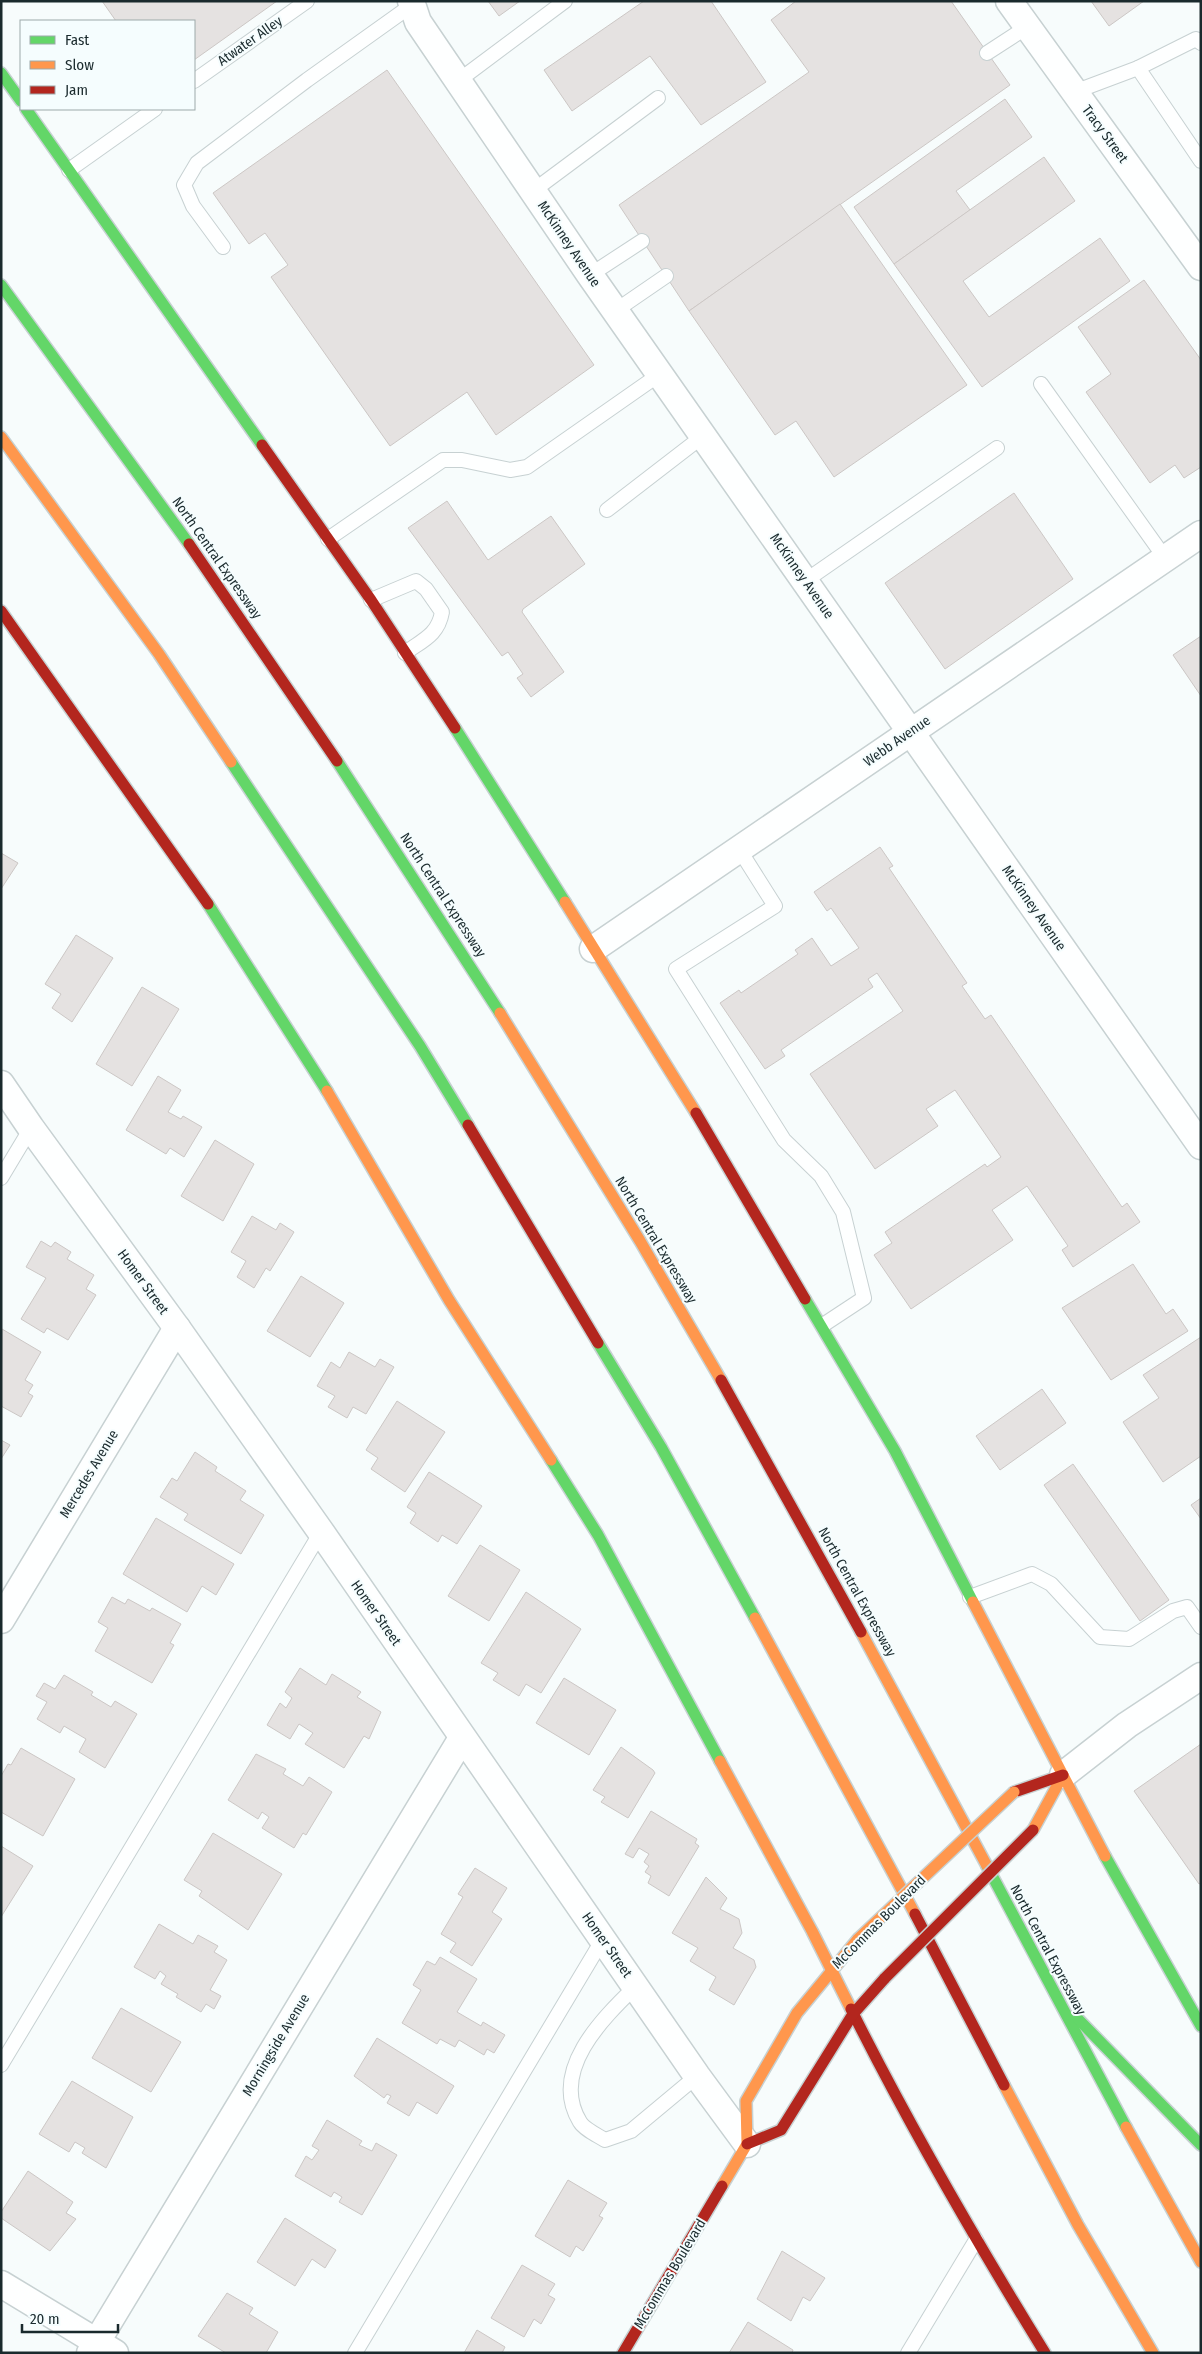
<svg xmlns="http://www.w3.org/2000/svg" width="1202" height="2354" viewBox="0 0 1202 2354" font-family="'Fira Sans Condensed',sans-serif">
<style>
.building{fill:#e5e2e1;stroke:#ccc7c5}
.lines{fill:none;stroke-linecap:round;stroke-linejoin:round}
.lane-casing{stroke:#c7d1d2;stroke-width:16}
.street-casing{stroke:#c7d1d2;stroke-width:29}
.fast-casing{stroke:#c7d1d2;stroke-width:14}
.slow-casing{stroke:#c7d1d2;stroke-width:14}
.jam-casing{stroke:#c7d1d2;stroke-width:14}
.lane{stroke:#feffff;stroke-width:14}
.street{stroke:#feffff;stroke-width:26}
.fast{stroke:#63d668;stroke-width:11}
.slow{stroke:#ff974d;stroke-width:11}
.jam{stroke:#b3261e;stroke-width:11}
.slow-bridge-casing{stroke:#c7d1d2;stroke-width:14;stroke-linecap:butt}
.jam-bridge-casing{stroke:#c7d1d2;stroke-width:14;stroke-linecap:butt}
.slow-bridge{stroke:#ff974d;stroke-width:11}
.jam-bridge{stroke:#b3261e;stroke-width:11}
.labels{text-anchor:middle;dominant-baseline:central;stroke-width:4;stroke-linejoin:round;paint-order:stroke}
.street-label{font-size:14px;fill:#1a2a2d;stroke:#f5fdfe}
</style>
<rect width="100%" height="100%" fill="#f7fcfc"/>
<g class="building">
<path d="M102 1H277L194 60V21H116Z"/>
<path d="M488 1H520L499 16Z"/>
<path d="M644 1H711L766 82 701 125 650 56 572 111 544 70Z"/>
<path d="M796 1H951L1010 85 689 311 619 205 809 72 771 20Z"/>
<path d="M1091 1H1144L1109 26Z"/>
<path d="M387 70 594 365 496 435 467 392 390 446 271 277 288 265 265 233 249 244 213 193Z"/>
<path d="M1005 99 1032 137 956 191 970 210 894 264 854 207Z"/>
<path d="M1044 157 1075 201 963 281 989 317 1100 238 1130 281 982 387 894 264Z"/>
<path d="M840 204 967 385 834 477 796 421 775 435 689 311Z"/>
<path d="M1144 280 1201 360V467L1184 478 1175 465 1150 483 1086 392 1111 374 1078 327Z"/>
<path d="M1014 493 1073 579 945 669 885 583Z"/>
<path d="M447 501 488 560 551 516 585 564 523 609 522 612 564 672 531 697 517 678 523 674 508 652 502 656 408 528Z"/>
<path d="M1201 636V696L1173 655Z"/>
<path d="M880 847 893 866 889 868 967 983 962 986 985 1019 991 1015 1122 1207 1127 1203 1140 1222 1073 1267 1062 1250 1068 1246 1027 1186 992 1210 1013 1240 911 1309 874 1255 892 1243 885 1232 985 1164 987 1167 1001 1157 955 1090 926 1109 938 1126 875 1169 810 1074 903 1011 877 973 868 979 873 987 781 1050 785 1056 765 1069 720 1003 739 990 741 993 798 954 795 950 812 938 831 966 859 948 831 908 827 911 814 892Z"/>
<path d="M1 853 18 863 1 889Z"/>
<path d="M76 935 113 958 72 1022 52 1008 61 994 45 984Z"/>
<path d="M142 987 179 1009 132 1086 96 1064Z"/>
<path d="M158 1076 181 1090 168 1112 181 1119 183 1116 202 1127 184 1157 170 1148 166 1154 126 1130Z"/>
<path d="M215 1140 254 1164 223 1221 181 1196Z"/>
<path d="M252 1216 276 1230 280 1223 294 1232 270 1271 266 1268 254 1288 237 1277 246 1261 231 1252Z"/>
<path d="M41 1241 51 1247 55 1242 71 1252 67 1259 94 1275 86 1289 96 1295 68 1340 47 1328 44 1333 21 1319 46 1278 26 1267Z"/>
<path d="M1133 1264 1166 1314 1173 1309 1188 1331 1111 1380 1062 1308Z"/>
<path d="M301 1276 344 1303 310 1357 267 1331Z"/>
<path d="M2 1329 41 1352 25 1380 33 1385 28 1393 33 1396 21 1417 1 1406Z"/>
<path d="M1201 1337V1456L1163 1482 1123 1422 1159 1398 1143 1375Z"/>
<path d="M349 1352 375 1367 380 1359 394 1367 366 1414 353 1407 347 1418 328 1407 335 1396 317 1386 331 1362 340 1368Z"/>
<path d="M1042 1389 1066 1423 1000 1470 976 1436Z"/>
<path d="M397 1401 445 1432 405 1492 371 1469 378 1458 366 1450Z"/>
<path d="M1 1440 10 1445 1 1459Z"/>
<path d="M195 1452 217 1467 215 1471 246 1491 240 1500 264 1515 241 1554 184 1520 188 1514 160 1497 172 1478 177 1481Z"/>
<path d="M1073 1464 1169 1600 1140 1621 1044 1485Z"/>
<path d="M429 1472 482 1506 457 1544 442 1535 438 1542 410 1523 416 1513 407 1507Z"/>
<path d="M1201 1498V1519L1191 1505Z"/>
<path d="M156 1518 234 1564 216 1595 202 1586 187 1612 123 1574Z"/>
<path d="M480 1545 520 1570 489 1621 448 1596Z"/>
<path d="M526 1592 581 1629 541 1693 526 1684 519 1696 493 1680 498 1673 481 1663Z"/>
<path d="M112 1597 125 1604 128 1599 150 1611 152 1608 181 1624 170 1643 174 1645 152 1683 95 1651 108 1628 98 1622Z"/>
<path d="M300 1668 326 1685 332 1674 361 1692 357 1697 381 1712 369 1739 364 1736 344 1768 305 1744 313 1733 299 1724 290 1739 267 1725 280 1703 286 1708 292 1698 285 1692Z"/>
<path d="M64 1675 93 1692 91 1695 111 1707 115 1701 137 1714 105 1768 79 1752 86 1739 64 1726 60 1733 37 1719 47 1702 36 1696 44 1683 55 1689Z"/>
<path d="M564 1678 616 1710 589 1755 536 1723Z"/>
<path d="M1201 1744V1883L1199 1884 1134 1791Z"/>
<path d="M621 1747 653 1770 655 1773 628 1818 601 1802 605 1797 593 1790Z"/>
<path d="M21 1748 75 1779 43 1836 1 1812V1776L8 1764 11 1765Z"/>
<path d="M256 1754 286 1769 283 1774 303 1786 309 1777 332 1792 306 1835 303 1833 294 1848 262 1828 269 1817 262 1812 258 1819 228 1800Z"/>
<path d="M651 1811 697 1839 695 1843 699 1846 669 1896 648 1883 651 1876 645 1872 649 1866 644 1862 649 1854 639 1848 633 1858 625 1854Z"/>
<path d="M213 1833 282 1874 248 1930 199 1896 202 1891 184 1880Z"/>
<path d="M1 1846 33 1866 1 1917Z"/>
<path d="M475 1868 507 1888 492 1912 502 1919 472 1966 450 1952 456 1943 441 1934 463 1897 458 1894Z"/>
<path d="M706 1877 727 1898 720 1909 739 1919 742 1933 733 1948 754 1960 756 1967 734 2005 709 1990 716 1977 690 1961 698 1948 672 1933Z"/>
<path d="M159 1924 193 1944 198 1935 218 1946 214 1952 227 1960 210 1990 221 1996 214 2009 206 2004 201 2012 176 1997 178 1994 161 1984 166 1976 160 1971 155 1979 134 1967Z"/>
<path d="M440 1957 477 1979 457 2012 481 2026 483 2022 505 2035 494 2053 487 2049 484 2055 459 2040 455 2047 440 2039 437 2044 402 2023 421 1990 413 1985 427 1961 435 1965Z"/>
<path d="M121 2008 181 2042 151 2092 92 2058Z"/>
<path d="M377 2038 454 2086 437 2114 417 2102 409 2116 387 2103 391 2096 387 2094 384 2098 354 2076Z"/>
<path d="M72 2081 133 2117 106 2168 82 2153 85 2148 75 2142 69 2152 39 2134Z"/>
<path d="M327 2120 362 2141 359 2145 372 2151 376 2143 397 2155 362 2215 339 2202 342 2197 334 2192 331 2197 295 2176 306 2156 312 2160 319 2150 312 2146Z"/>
<path d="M28 2171 73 2202 66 2213 76 2219 50 2251 1 2218V2212Z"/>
<path d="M568 2180 607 2203 599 2216 603 2218 583 2251 576 2246 570 2257 535 2236Z"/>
<path d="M285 2218 336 2250 325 2268 312 2259 295 2286 257 2262Z"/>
<path d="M782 2251 825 2278 810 2301 803 2297 791 2321 757 2299Z"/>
<path d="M522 2265 555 2284 548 2295 555 2299 541 2324 534 2319 524 2337 491 2318Z"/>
<path d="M227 2293 253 2308 249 2314 278 2332 266 2353H226L198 2336Z"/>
<path d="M748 2322 793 2350 792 2353H729Z"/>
<path d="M477 2330 505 2347 502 2353H464Z"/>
</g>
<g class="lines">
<defs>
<g id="lane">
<path d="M987 53 1027 27"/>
<path d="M1138 68 1196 39 1201 43"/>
<path d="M194 81 307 1"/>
<path d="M458 81 565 1"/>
<path d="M1074 92 1138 68 1201 161"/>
<path d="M69 170 155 109"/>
<path d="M533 191 658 98"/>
<path d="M223 247 193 206 184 185 197 163 307 80 412 5"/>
<path d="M590 275 642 241"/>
<path d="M615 311 666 276"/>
<path d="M1041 384 1165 558"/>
<path d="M607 510 703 436"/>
<path d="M328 539 443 460H462L510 470 527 467 660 374"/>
<path d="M805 581 997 448"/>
<path d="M371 600 416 581 426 589 442 612C438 635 423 640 405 653"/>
<path d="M739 849 775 906 676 969 784 1140 821 1176 843 1212 864 1298 823 1325"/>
<path d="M1 1178 31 1128"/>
<path d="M970 1597 1032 1574 1051 1584 1100 1637 1129 1639 1173 1611 1187 1607 1201 1627"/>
<path d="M636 1986C602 2019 549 2071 580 2122 584 2129 597 2135 605 2140L631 2131 697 2076"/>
<path d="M1 2065 321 1532"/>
<path d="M355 2353 603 1939"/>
<path d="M908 2353 976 2240"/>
</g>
<g id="street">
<path d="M411 1 418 22 590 275 1201 1146"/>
<path d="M1009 1 1201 267"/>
<path d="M593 949 1201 534"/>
<path d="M1 1084 31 1128 177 1328 321 1532 697 2076 747 2144"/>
<path d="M1 1620 177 1328"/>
<path d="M1063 1775 1127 1725 1201 1676"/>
<path d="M1 2284 115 2353"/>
<path d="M90 2353 462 1738"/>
</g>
<g id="fast">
<path d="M1 73 21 101"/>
<path d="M26 109 262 445"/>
<path d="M1 285 189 544"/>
<path d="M455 728 565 902"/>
<path d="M337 761 500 1013"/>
<path d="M231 762 420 1046 468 1125"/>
<path d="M208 904 327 1091"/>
<path d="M805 1299 895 1451 973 1602"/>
<path d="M598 1343 661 1447 755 1618"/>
<path d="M551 1460 598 1535 720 1761"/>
<path d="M1105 1856 1201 2026"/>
<path d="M987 1866 1126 2127"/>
<path d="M1078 2019 1201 2145"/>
</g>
<g id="slow">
<path d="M1 437 159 654 231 762"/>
<path d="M565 902 696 1113"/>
<path d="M500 1013 640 1241 721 1380"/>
<path d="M327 1091 449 1300 551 1460"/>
<path d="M973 1602 1105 1856"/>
<path d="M755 1618 915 1914"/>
<path d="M861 1632 987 1866"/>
<path d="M720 1761 812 1931 851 2009"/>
<path d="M1033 1830 1063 1775"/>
<path d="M1004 2085 1078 2225 1153 2353"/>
<path d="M1126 2127 1201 2262"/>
<path d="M722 2186 747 2144 746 2101 797 2013 858 1939"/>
</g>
<g id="jam">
<path d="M262 445 371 600 455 728"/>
<path d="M189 544 337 761"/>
<path d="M1 611 208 904"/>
<path d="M696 1113 805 1299"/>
<path d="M468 1125 598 1343"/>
<path d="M721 1380 861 1632"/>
<path d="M1014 1792 1063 1775"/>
<path d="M915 1914 1004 2085"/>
<path d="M851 2009C910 2127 976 2241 1045 2353"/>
<path d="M747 2144 781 2130 853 2014 885 1978"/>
<path d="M623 2353 722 2186"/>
</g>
</defs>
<use href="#lane" class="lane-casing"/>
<use href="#street" class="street-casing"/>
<use href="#fast" class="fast-casing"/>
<use href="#slow" class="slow-casing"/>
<use href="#jam" class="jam-casing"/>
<use href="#lane" class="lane"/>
<use href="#street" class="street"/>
<use href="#fast" class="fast"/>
<use href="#slow" class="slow"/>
<use href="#jam" class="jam"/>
<defs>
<path id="slow-bridge" d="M858 1939 1014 1792"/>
<path id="jam-bridge" d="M885 1978 1033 1830"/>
</defs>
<use href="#slow-bridge" class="slow-bridge-casing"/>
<use href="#jam-bridge" class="jam-bridge-casing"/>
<use href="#slow-bridge" class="slow-bridge"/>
<use href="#jam-bridge" class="jam-bridge"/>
</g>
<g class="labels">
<g class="street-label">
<text transform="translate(250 41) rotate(-35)">Atwater Alley</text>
<text transform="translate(1105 134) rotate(54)">Tracy Street</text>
<text transform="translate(569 244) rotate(56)">McKinney Avenue</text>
<text transform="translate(217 558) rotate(55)">North Central Expressway</text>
<text transform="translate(802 576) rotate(55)">McKinney Avenue</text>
<text transform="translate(897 741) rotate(-35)">Webb Avenue</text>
<text transform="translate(443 895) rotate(57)">North Central Expressway</text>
<text transform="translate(1034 908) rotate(55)">McKinney Avenue</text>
<text transform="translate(656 1240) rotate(59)">North Central Expressway</text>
<text transform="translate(143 1282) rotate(54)">Homer Street</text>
<text transform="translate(89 1474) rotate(-59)">Mercedes Avenue</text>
<text transform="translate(857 1592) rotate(61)">North Central Expressway</text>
<text transform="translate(376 1613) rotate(55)">Homer Street</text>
<text transform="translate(879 1922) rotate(-45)">McCommas Boulevard</text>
<text transform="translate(607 1945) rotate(55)">Homer Street</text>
<text transform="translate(1048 1950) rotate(62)">North Central Expressway</text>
<text transform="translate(276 2045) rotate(-59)">Morningside Avenue</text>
<text transform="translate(670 2274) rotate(-59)">McCommas Boulevard</text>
</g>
</g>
<rect width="1202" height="2354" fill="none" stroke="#1a2a2d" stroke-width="5"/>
<rect x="20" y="20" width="175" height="90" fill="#f5fdfe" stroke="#9da9aa"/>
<rect x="30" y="36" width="25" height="8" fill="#63d668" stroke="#9da9aa"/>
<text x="65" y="45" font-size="15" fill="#1a2a2d">Fast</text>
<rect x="30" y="61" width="25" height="8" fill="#ff974d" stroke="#9da9aa"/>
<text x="65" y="70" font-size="15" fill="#1a2a2d">Slow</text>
<rect x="30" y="86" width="25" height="8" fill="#b3261e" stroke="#9da9aa"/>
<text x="65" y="95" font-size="15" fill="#1a2a2d">Jam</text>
<path d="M22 2324v8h96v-8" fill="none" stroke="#1a2a2d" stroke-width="2.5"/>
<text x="30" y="2324" font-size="15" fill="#1a2a2d" stroke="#f5fdfe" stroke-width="4" paint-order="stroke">20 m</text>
</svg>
